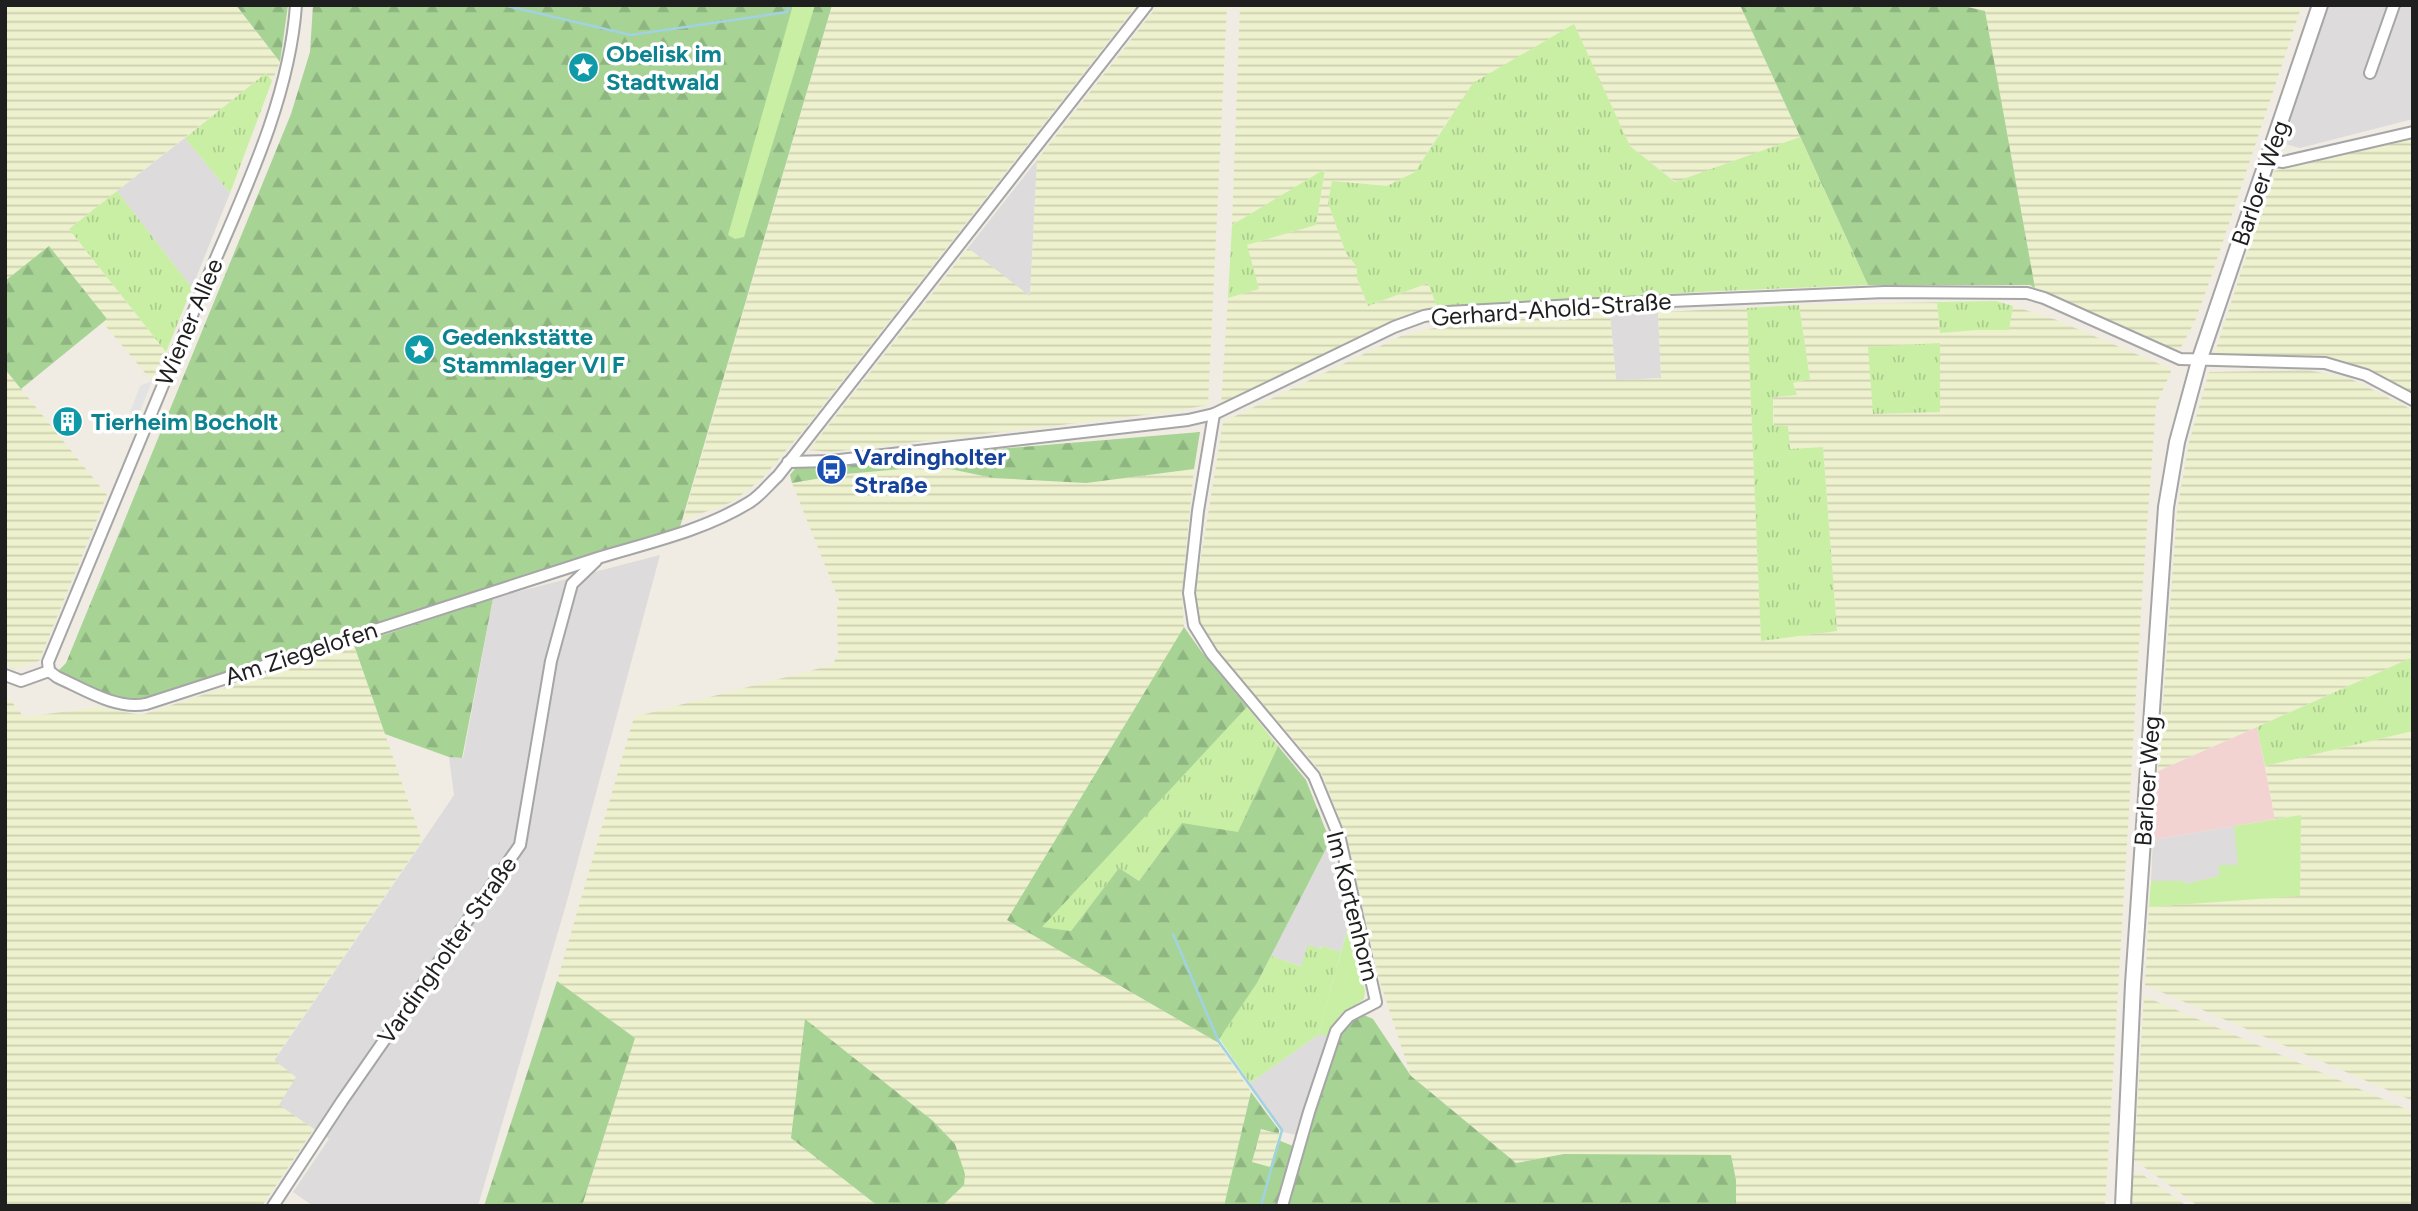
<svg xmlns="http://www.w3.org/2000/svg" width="2418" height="1211" viewBox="0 0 2418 1211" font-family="Figtree,sans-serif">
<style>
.residential{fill:#dddbdb}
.commercial{fill:#f3d3d2}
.farmland{fill:url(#farmland-rules);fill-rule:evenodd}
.grass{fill:url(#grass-tufts)}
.forest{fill:url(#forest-firs)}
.garden{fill:#c9efa5}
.parking{fill:#e3e3e3}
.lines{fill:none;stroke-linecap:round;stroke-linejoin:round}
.stream{stroke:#a0d2e2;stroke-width:2.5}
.minor-casing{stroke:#a6a6a6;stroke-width:14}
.tertiary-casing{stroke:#a6a6a6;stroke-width:18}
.minor{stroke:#fff;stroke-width:10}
.tertiary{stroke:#fff;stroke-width:14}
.labels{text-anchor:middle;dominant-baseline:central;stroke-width:7;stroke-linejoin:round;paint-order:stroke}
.culture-label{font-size:24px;font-weight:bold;fill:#0d838f;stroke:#fff;text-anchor:start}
.street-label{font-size:24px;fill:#1f1f1f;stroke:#fff}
.transit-label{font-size:24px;font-weight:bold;fill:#164399;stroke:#fff;text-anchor:start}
</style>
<defs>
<pattern id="farmland-rules" width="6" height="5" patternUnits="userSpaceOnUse" patternTransform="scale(1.75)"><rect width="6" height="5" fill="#eef1cd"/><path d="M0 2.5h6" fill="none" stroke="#ccceb0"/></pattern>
<pattern id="grass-tufts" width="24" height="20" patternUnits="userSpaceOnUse" patternTransform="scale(1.75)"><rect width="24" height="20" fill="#c9efa5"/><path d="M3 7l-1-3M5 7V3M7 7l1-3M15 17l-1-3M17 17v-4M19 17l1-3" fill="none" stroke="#accc8e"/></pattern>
<pattern id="forest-firs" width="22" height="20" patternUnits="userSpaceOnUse" patternTransform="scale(1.75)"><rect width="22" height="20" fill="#a7d395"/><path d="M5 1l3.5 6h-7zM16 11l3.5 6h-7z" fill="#8fb580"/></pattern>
</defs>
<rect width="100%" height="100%" fill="#f0ece4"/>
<g class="residential">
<path d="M2328 5H2413V119L2300 148 2281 143Z"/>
<path d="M185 138 230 193 192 288 117 191Z"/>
<path d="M1037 160 1030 297 968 248Z"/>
<path d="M1658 312 1661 378 1616 381 1610 313Z"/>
<path d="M660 555 567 901 478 1206H313L293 1192 329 1139 278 1105 274 1061 454 795 449 757 463 758 493 598Z"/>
<path d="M2234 826 2239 865 2219 866V876L2186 884 2183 881H2151L2153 840Z"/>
<path d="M1330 841 1349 924 1341 952 1322 946 1301 966 1271 956Z"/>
<path d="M1318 1035H1330L1296 1135 1283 1132 1250 1083Z"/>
</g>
<path class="commercial" d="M2257 727 2275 819 2153 840 2158 771Z"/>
<g class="farmland">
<path d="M5 5H236L280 62 272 81 265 74 69 229 166 352 152 381 103 323 107 320 49 246 5 281Z"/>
<path d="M832 5H1137L807 426 762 479 732 502 683 520Z"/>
<path d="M1158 5H1227L1208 405 1170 412 831 452 809 450 968 248 1030 296 1037 160Z"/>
<path d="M1240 5H1740L1800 137 1676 182 1630 146 1574 25 1449 118 1415 172 1387 186 1332 181 1328 203 1346 253 1357 267V278L1368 306 1428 283 1437 307 1407 314 1221 404 1228 298 1259 289 1246 245 1316 225 1325 170 1232 225Z"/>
<path d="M1959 5H2302L2210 280 2195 321 2179 351 2035 288 1985 12Z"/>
<path d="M2413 139V397L2367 372 2319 357 2213 358 2274 171Z"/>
<path d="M1937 302 1940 333 1977 330H2009L2013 306 2054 319 2169 368 2171 372 2156 405 2142 595 2105 1206H1736V1180L1731 1155 1564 1154 1516 1163 1411 1076 1379 979 1347 838 1321 772 1216 649 1199 621 1196 588 1223 422 1401 336 1451 324 1610 313 1616 380 1661 378 1658 312 1747 308 1761 640 1837 631 1823 447 1790 449 1774 426 1773 397 1797 395 1793 383 1810 379 1799 305ZM1872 383 1940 412 1874 414Z"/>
<path d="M5 369 107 495 39 661 12 669 5 660Z"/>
<path d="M2308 370 2351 379 2413 410V657L2158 771 2177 511 2189 442 2209 372Z"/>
<path d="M936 466 993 478 1085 483 1194 469 1182 592 1184 627 1008 919 1217 1042 1251 1092 1224 1206H942L964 1185 955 1144 933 1121 805 1020 791 1138 878 1206H582L635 1038 557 981 634 717 832 665 838 655 837 607 839 600 792 483 845 474Z"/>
<path d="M354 645 422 841 274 1060 296 1077 279 1105 314 1129 262 1206H5V694L24 717 99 707 141 715Z"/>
<path d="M2413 731V1101L2145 985 2149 907 2300 895 2301 815 2275 819 2265 766Z"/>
<path d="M2144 996 2413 1112V1206H2198L2134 1160Z"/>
<path d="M1261 1129 1282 1135 1281 1141H1277L1270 1167 1252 1162Z"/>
<path d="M2138 1173 2143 1175 2187 1206H2131L2133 1174Z"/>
</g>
<g class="grass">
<path d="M1574 24 1630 146 1675 182 1800 137 1868 285 1719 291 1437 307 1428 283 1368 306 1357 278V267L1346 253 1328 203 1332 181 1387 186 1415 172 1473 83Z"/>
<path d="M266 73 272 81 230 193 185 138Z"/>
<path d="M1325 169 1316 225 1247 245 1259 289 1228 298 1232 225Z"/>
<path d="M117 191 192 288 166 352 69 229Z"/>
<path d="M1996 301 2013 306 2009 330H1977L1940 333 1937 302Z"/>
<path d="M1799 305 1810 379 1793 383 1797 395 1773 397V425L1788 426 1790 449 1823 447 1837 631 1761 641 1747 308Z"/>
<path d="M1940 343V412L1873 414 1868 347Z"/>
<path d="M2413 657V731L2265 766 2257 727Z"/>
<path d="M1247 707 1278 746 1238 833 1182 824 1139 881 1119 868 1071 931 1041 927Z"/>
<path d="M1308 945 1320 949 1322 946 1341 952 1318 1035 1250 1083 1219 1038 1257 983 1271 956 1301 966Z"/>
</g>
<g class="forest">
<path d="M236 5H288L280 62Z"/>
<path d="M313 5H832L680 527 138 702 125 701 57 672 66 663 291 114 310 52Z"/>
<path d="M1740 5H1959L1985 11 2035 288 2030 285H1868Z"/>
<path d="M49 246 107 319 21 389 5 369V281Z"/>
<path d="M1200 432 1194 469 1086 483 993 478 936 466 845 474 792 483 790 475 797 466Z"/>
<path d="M493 598 462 758 449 757 385 734 354 645Z"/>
<path d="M1184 627 1201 651 1247 707 1042 927 1071 931 1119 868 1139 881 1182 823 1238 832 1278 746 1306 780 1330 841 1257 983 1217 1042 1007 920Z"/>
<path d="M557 981 635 1038 582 1206H484Z"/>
<path d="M1364 1015 1373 1019 1411 1076 1516 1163 1564 1154 1731 1155 1736 1180V1206H1288L1309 1132 1343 1031 1350 1021Z"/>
<path d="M805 1019 933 1121 955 1144 965 1174 964 1185 942 1206H878L791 1138Z"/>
<path d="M1251 1092 1279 1130V1134L1261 1129 1252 1162 1270 1167 1278 1140 1293 1146 1277 1206H1224Z"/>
</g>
<g class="garden">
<path d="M793 5H815L744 237 735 239 728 235Z"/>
<path d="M2301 815 2300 896 2149 907 2151 881H2183L2186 884 2219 876V865H2238L2234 826Z"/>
<path d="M1349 924 1365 991 1364 999 1339 1016 1330 1035H1318Z"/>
</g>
<path class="parking" d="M152 381 136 422 130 412 140 386Z"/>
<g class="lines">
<g class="stream">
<path d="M503 5 631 35 787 12 790 5"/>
<path d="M1173 934 1219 1042 1282 1130 1261 1206"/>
</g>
<defs>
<g id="minor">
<path d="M2370 73 2394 5"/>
<path d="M2268 160 2283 162 2413 132"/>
<path d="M1214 414 1198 511 1189 593 1194 625 1212 654 1314 776 1340 839 1376 1002 1349 1016 1336 1031 1309 1112 1282 1206"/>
<path d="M788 462 831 461 1188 420 1214 414 1394 327 1424 316 1448 312 1575 305 1885 292 2027 293 2044 298 2180 359 2325 363 2366 375 2413 400"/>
<path d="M49 671 57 677C84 689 116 710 146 704L601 557C651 542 705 530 750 502 761 495 769 484 778 476L1147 5"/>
<path d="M49 671 48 662C100 538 151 414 202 291 240 200 289 104 296 5"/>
<path d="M5 675 21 681 49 671"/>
<path d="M273 1206 342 1101 520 845 551 661 572 584 596 561"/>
</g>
<path id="tertiary" d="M2123 1206 2133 984 2166 507 2177 442 2199 361 2320 5"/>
</defs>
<use href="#minor" class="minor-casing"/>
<use href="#tertiary" class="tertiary-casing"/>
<use href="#minor" class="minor"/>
<use href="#tertiary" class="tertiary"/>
</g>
<defs>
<symbol id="sight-disc" viewBox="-11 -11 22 22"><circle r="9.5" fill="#0f9aa8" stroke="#fff"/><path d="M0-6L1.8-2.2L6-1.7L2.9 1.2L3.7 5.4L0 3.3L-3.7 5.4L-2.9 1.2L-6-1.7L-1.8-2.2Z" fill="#fff"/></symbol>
<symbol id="building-disc" viewBox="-11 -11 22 22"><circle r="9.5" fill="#0f9aa8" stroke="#fff"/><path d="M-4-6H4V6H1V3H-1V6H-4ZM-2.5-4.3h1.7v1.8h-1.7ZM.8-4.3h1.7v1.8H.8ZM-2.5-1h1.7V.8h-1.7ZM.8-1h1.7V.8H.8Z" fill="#fff"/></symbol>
<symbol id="bus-disc" viewBox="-11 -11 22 22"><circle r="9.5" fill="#1a4fb4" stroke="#fff"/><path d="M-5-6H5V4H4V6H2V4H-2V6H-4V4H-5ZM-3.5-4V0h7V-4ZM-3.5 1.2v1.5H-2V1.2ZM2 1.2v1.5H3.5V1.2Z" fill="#fff"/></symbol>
</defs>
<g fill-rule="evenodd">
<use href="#sight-disc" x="566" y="50" width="35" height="35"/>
<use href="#sight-disc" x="402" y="332" width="35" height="35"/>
<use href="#building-disc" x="50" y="404" width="35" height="35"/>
<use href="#bus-disc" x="814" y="452" width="35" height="35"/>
</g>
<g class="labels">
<g class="culture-label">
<text x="606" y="53">Obelisk im<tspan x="606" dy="28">Stadtwald</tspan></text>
<text x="442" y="336">Gedenkstätte<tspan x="442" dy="28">Stammlager VI F</tspan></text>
<text x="91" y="421">Tierheim Bocholt</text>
</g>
<g class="street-label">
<text transform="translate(2260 183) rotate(-71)">Barloer Weg</text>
<text transform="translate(1551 309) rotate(-4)">Gerhard-Ahold-Straße</text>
<text transform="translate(189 322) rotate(-67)">Wiener Allee</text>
<text transform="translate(301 653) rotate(-18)">Am Ziegelofen</text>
<text transform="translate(2147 781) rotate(-86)">Barloer Weg</text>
<text transform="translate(1353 906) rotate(76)">Im Kortenhorn</text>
<text transform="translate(447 950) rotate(-55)">Vardingholter Straße</text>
</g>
<g class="transit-label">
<text x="854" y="456">Vardingholter<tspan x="854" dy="28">Straße</tspan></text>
</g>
</g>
<rect width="2418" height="1211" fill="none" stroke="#1f1f1f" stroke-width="14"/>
</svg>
